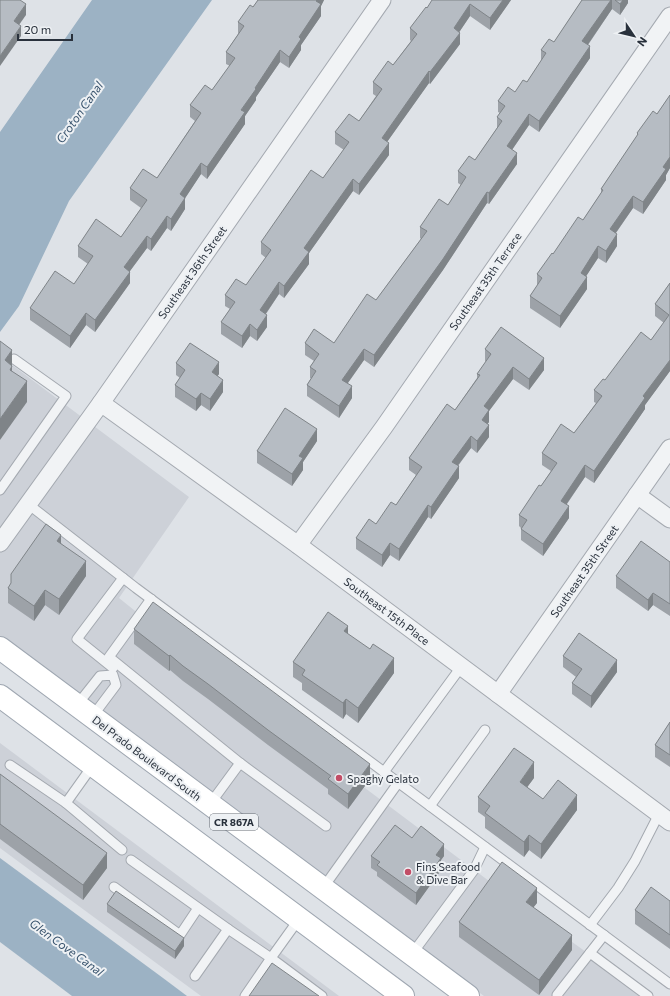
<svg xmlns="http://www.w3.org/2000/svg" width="670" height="996" viewBox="0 0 670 996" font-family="Commissioner,sans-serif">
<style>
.built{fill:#cdd1d8}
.water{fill:#9cb2c4}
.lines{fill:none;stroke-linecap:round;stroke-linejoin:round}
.service-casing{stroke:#a4a9b0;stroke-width:11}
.minor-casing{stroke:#a4a9b0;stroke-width:19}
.primary-casing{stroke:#9fa7b1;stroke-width:24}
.service{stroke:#f1f3f5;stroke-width:9}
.minor{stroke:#f1f3f5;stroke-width:17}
.primary{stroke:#fff;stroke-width:22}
.wall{fill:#9da2a8}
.shaded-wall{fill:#7f8488}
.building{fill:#b6bcc3;stroke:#7f8488}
.poi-dot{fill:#c24d66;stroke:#eef1f4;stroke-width:1.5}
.labels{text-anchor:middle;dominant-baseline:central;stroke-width:4;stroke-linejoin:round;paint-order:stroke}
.shield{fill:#eef1f4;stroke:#646b73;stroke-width:1}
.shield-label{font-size:10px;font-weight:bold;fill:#29313c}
.street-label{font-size:11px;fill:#29313c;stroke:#eef1f4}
.poi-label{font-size:11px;fill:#29313c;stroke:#eef1f4;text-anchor:start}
.water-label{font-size:12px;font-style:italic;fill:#37526c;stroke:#eef1f4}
</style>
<rect width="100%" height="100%" fill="#dee2e7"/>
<g class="built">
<path d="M0 356 189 497 119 598 221 680 525 908 647 996H484L0 636Z"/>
<path d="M0 743 339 996H201L0 848Z"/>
</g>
<g class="water">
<path d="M92 0H212L69 201 19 306 0 332V132Z"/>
<path d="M0 858 163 978 187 996H72L0 942Z"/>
</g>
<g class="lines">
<defs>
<g id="service">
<path d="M0 490 66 396 14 359"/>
<path d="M28 504 136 588 670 984"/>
<path d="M151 599 109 657 240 763 326 826"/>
<path d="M113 668 77 639 123 578"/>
<path d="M77 705 100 676 113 675 116 685 92 717"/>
<path d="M10 765 66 803 93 765"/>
<path d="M384 772 461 667"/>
<path d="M66 803 122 850"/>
<path d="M210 804 240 763"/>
<path d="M430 806 485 730"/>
<path d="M131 860 228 929"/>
<path d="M114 887 180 935 198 908"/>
<path d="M323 888 398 783"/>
<path d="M299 919 271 958 322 996"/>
<path d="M590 925 618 888 635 861 659 814"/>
<path d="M590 953 648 996"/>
<path d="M412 954 474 870 485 847"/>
<path d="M195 976 228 929 271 958 245 996"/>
<path d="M557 995 604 935"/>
</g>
<g id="minor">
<path d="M101 403 298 545 670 822"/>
<path d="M637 495 670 519"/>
<path d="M0 543 101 403 382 0"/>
<path d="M298 545 384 427 670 16"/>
<path d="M498 694 670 448"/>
</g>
<g id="primary">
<path d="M0 648 468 996"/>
<path d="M0 696 403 996"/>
</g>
</defs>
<use href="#service" class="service-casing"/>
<use href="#minor" class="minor-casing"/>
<use href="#primary" class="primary-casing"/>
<use href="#service" class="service"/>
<use href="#minor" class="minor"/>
<use href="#primary" class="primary"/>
</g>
<g class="wall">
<path d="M258 0H324L321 6V16L301 45V50L289 68 280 62 256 97V100L245 116V124L207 179 201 174 185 198V209L171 231 167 228 151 251 147 248 130 271V283L95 332 86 325 70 348 30 320V308L74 284 88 264 78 257V246L121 237 141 208 130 200V188L157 178 195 121 190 117V105L212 90 230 66 226 64V52L238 34V22L253 7Z"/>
<path d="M511 0 490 30 470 16 459 32 460 44 430 84 429 83 387 142 389 155 359 195 353 191 309 253V264L284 298 279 294 266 314 267 327 257 341 250 336 242 348 221 334V322L230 309 225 306V295L246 285 266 258 261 254V242L323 178 344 150 335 144V132L359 121 376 96 373 94V82L393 65 411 41 410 40V28L427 8Z"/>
<path d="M582 0H628V3L620 15 612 9 588 45 590 58 539 132 529 125 512 150 517 164 489 204 487 203 443 270 374 367 364 360 348 383 352 398 339 418 307 396V385L311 378H310V367L314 361 305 355V343H334L376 300 421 239 420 238V227L448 205 461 185 458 183V171L475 160 497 128V117L500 113 498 112V101L515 92 527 82 541 61V50L554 42Z"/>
<path d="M670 95V168L666 175V180L643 214 633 208 616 233 617 246 606 263 598 258 586 276 587 289 560 328 530 308V296L537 286V274L553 254 583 220 601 193V189L637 136V133L657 114Z"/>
<path d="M670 283V371L645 405V409L594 483 585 477 567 504 569 518 543 556 521 540V528L519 526V515L541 486 551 471 542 465V453L574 433 596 403 594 402V390L651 340 664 323 655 316V304Z"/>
<path d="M485 349 544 370 529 390 513 379 489 411V422L487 424 489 437 477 453 471 448 458 466 459 478 431 519 428 517 399 561 390 555 382 567 356 549V538L376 524 396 505 416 475 409 470V458L455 410 477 378V374L486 362 485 361Z"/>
<path d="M176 363 219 374 217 376 223 392 210 411 201 405 196 411 175 397V385L180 378 176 375Z"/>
<path d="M317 441 303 462V470L292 486 257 463V451Z"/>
<path d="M61 543 86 576 59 615 45 605 34 621 8 603V588L11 584V574Z"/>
<path d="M670 562V616L653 605 648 611 616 588V576Z"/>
<path d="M134 629 370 779 348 809 328 794V789L268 745 208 699 183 681 170 670 169 671 134 644Z"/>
<path d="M348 634 394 673 358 723 346 714 343 719 302 690V683L293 677V662Z"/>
<path d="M563 656 617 672 591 708 572 694V683L576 677 563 667Z"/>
<path d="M670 722V767L655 757V745Z"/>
<path d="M0 774 107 868 83 900 0 839Z"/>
<path d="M534 778 527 787 543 799 577 810 541 859 529 850 524 857 485 828V817L478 812V797Z"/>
<path d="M412 838 444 856 441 860V870L416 905 377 876V872L371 868V856Z"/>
<path d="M670 901V949L635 924V910Z"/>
<path d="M537 903 533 907 572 950 539 995 459 937V922Z"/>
<path d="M107 904 184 946 175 959 107 912Z"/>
</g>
<g class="shaded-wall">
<path d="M317 0H324L321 6V16L301 45V50L289 68V57Z"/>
<path d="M503 0H511L490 30V18Z"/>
<path d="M611 0H612V9L582 53V41Z"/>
<path d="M623 0H628V3L620 15V4Z"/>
<path d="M26 4V15L14 32V21Z"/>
<path d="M470 4V16L454 40V28Z"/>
<path d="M21 26V36L0 66V56Z"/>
<path d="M460 33V44L430 84V72Z"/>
<path d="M590 46V58L539 132V121Z"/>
<path d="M280 50V62L256 97V100L245 116V124L207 179V167L255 88Z"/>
<path d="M429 71V83L382 149V138Z"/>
<path d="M529 114V125L507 157V146Z"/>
<path d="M389 143V155L359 195V184Z"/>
<path d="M517 153V164L489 204V193Z"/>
<path d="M670 157V168L666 175V180L643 214V202L663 167Z"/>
<path d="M201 163V174L180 206V194Z"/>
<path d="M353 179V191L309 253V264L284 298V286L304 248Z"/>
<path d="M487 192V203L443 270 374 367V355Z"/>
<path d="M633 196V208L610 241V229Z"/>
<path d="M185 198V209L171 231V219Z"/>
<path d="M167 216V228L151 251V239Z"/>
<path d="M617 234V246L606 263V251Z"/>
<path d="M147 236V248L124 279V267Z"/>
<path d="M598 246V258L581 284V273Z"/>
<path d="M130 272V283L95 332V320Z"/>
<path d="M587 277V289L560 328V316Z"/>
<path d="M279 282V294L260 322V310Z"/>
<path d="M86 313V325L70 348V336Z"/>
<path d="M267 315V327L257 341V330Z"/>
<path d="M250 324V336L242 348V336Z"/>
<path d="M364 349V360L342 391V380Z"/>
<path d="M12 350V386L5 360Z"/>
<path d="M544 358V370L529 390V379Z"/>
<path d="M670 360V371L645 405V409L594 483V471L643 396Z"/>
<path d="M219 362V374L212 384V372Z"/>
<path d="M513 367V379L489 411V422L482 432V420L484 406Z"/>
<path d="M223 380V392L210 411V399Z"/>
<path d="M27 381V402L0 440V419Z"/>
<path d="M352 386V398L339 418V406Z"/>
<path d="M201 393V405L196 411V399Z"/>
<path d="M489 425V437L477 453V441Z"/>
<path d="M317 429V441L303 462V470L292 486V474L299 456Z"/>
<path d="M471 436V448L452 473V462Z"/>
<path d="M585 465V477L561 512V501Z"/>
<path d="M459 466V478L431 519V507Z"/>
<path d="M428 505V517L399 561V549Z"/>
<path d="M569 506V518L543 556V544Z"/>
<path d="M61 535V550L57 541Z"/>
<path d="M390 543V555L382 567V555Z"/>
<path d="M86 561V576L59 615V599Z"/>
<path d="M45 590V605L34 621V606Z"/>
<path d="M653 593V605L648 611V600Z"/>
<path d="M348 626V641L344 631Z"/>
<path d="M170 655V670L169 671V656Z"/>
<path d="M394 658V673L358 723V708Z"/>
<path d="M617 660V672L591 708V696Z"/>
<path d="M346 699V714L343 719V703Z"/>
<path d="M534 762V778L520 797V782Z"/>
<path d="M370 764V779L348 809V794Z"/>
<path d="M577 795V810L541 859V844Z"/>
<path d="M529 835V850L524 857V842Z"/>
<path d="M444 844V856L441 860V870L416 905V893L436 855Z"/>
<path d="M107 853V868L83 900V885Z"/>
<path d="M537 888V903L526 917V902Z"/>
<path d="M572 935V950L539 995V980Z"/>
<path d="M184 938V946L175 959V951Z"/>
</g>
<g class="building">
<path d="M0 0H20L26 4 14 21 21 26 0 56Z"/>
<path d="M258 0H317L316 1 321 4 299 37 301 39 289 57 280 50 255 88 256 89 241 110 245 112 207 167 201 163 180 194 185 198 171 219 167 216 151 239 147 236 124 267 130 272 95 320 86 313 70 336 30 308 55 271 74 284 93 256 78 246 96 219 121 237 147 200 130 188 143 169 157 178 201 113 190 105 205 85 212 90 235 58 226 52 244 26 238 22 250 5 253 7Z"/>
<path d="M432 0H503L490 18 470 4 454 28 460 33 430 72 429 71 382 138 389 143 359 184 353 179 304 248 309 252 284 286 279 282 260 310 267 315 257 330 250 324 242 336 221 322 235 302 225 295 236 279 246 285 271 250 261 242 311 170 323 178 349 142 335 132 349 114 359 121 382 89 373 82 388 61 393 65 417 34 410 28 426 7 427 8Z"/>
<path d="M582 0H611L582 41 590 46 539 121 529 114 507 146 517 153 489 193 487 192 443 259 374 355 364 349 342 380 352 386 339 406 307 385 316 371 310 367 319 354 305 343 314 329 334 343 367 294 376 300 427 231 420 227 439 199 448 205 466 177 458 171 469 156 475 160 502 121 497 117 505 106 498 101 508 87 515 92 523 80 527 82 546 53 541 50 549 39 554 42Z"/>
<path d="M615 0H623L620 4Z"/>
<path d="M670 95V157L663 167 666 169 643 202 633 196 610 229 617 234 606 251 598 246 581 273 587 277 560 316 530 296 542 278 537 274 552 253 553 254 578 217 583 220 603 190 601 189 638 134 637 133 653 111 657 114Z"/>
<path d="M670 283V360L643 396 645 398 594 471 585 465 561 501 569 506 543 544 521 529 527 520 519 515 539 485 541 486 557 463 542 453 561 424 574 433 602 396 594 390 603 379 605 380 641 332 651 340 669 315 655 304Z"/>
<path d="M501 327 544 358 529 379 513 367 484 406 489 410 482 420 489 425 477 441 471 436 452 462 459 466 431 507 428 505 399 549 390 543 382 555 356 538 369 519 376 524 391 502 396 505 422 467 409 458 447 404 455 410 480 375 477 374 491 354 485 349Z"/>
<path d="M0 341 12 350 5 360 12 366 10 370 27 381 0 419Z"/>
<path d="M190 343 219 362 212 372 223 380 210 399 201 393 196 399 175 385 185 370 176 363Z"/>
<path d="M285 408 317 429 299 456 303 458 292 474 257 451Z"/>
<path d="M46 524 61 535 57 541 86 561 59 599 45 590 34 606 8 588 11 583V574Z"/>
<path d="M641 541 670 562V604L653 593 648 600 616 576Z"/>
<path d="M153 602 370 764 348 794 328 779 331 776 268 730 208 684 183 666 170 655 169 656 134 629Z"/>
<path d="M328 612 348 626 344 631 370 649 373 644 394 658 358 708 346 699 343 703 302 675 305 670 293 662Z"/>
<path d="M579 633 617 660 591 696 572 683 582 669 563 656Z"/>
<path d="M670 722V755L655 745Z"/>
<path d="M514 748 534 762 520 782 543 799 558 780 577 795 541 844 529 835 524 842 485 813 490 806 478 797Z"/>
<path d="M0 774 107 853 83 885 0 824Z"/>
<path d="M395 825 412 838 421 826 444 844 436 855 441 858 416 893 377 865 380 862 371 856Z"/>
<path d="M502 862 537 888 526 902 572 935 539 980 459 922Z"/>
<path d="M651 887 670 901V935L635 910Z"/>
<path d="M116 891 184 938 175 951 107 904Z"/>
<path d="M272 963 319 996H249Z"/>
</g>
<g class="poi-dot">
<circle cx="339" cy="778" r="4"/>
<circle cx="408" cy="872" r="4"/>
</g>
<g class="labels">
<rect class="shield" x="210" y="814" width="48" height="16" rx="3"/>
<g class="shield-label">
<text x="234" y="822">CR 867A</text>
</g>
<g class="street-label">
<text transform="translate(192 272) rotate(-55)">Southeast 36th Street</text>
<text transform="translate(485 281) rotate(-55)">Southeast 35th Terrace</text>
<text transform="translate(584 571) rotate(-55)">Southeast 35th Street</text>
<text transform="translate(387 611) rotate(37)">Southeast 15th Place</text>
<text transform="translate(147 758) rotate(37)">Del Prado Boulevard South</text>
</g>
<g class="poi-label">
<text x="347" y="778">Spaghy Gelato</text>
<text x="416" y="866">Fins Seafood<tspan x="416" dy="13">&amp; Dive Bar</tspan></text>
</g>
<g class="water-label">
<text transform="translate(79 112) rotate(-55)">Croton Canal</text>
<text transform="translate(67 947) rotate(36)">Glen Cove Canal</text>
</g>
</g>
<g transform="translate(634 36) rotate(125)" stroke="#eef1f4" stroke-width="3" paint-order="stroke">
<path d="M0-3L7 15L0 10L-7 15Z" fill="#29313c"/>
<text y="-6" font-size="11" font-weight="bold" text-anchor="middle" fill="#29313c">N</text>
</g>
<path d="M18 34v6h54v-6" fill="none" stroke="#29313c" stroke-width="2"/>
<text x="24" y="34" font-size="12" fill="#29313c" stroke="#eef1f4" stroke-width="3" paint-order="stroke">20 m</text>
</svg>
